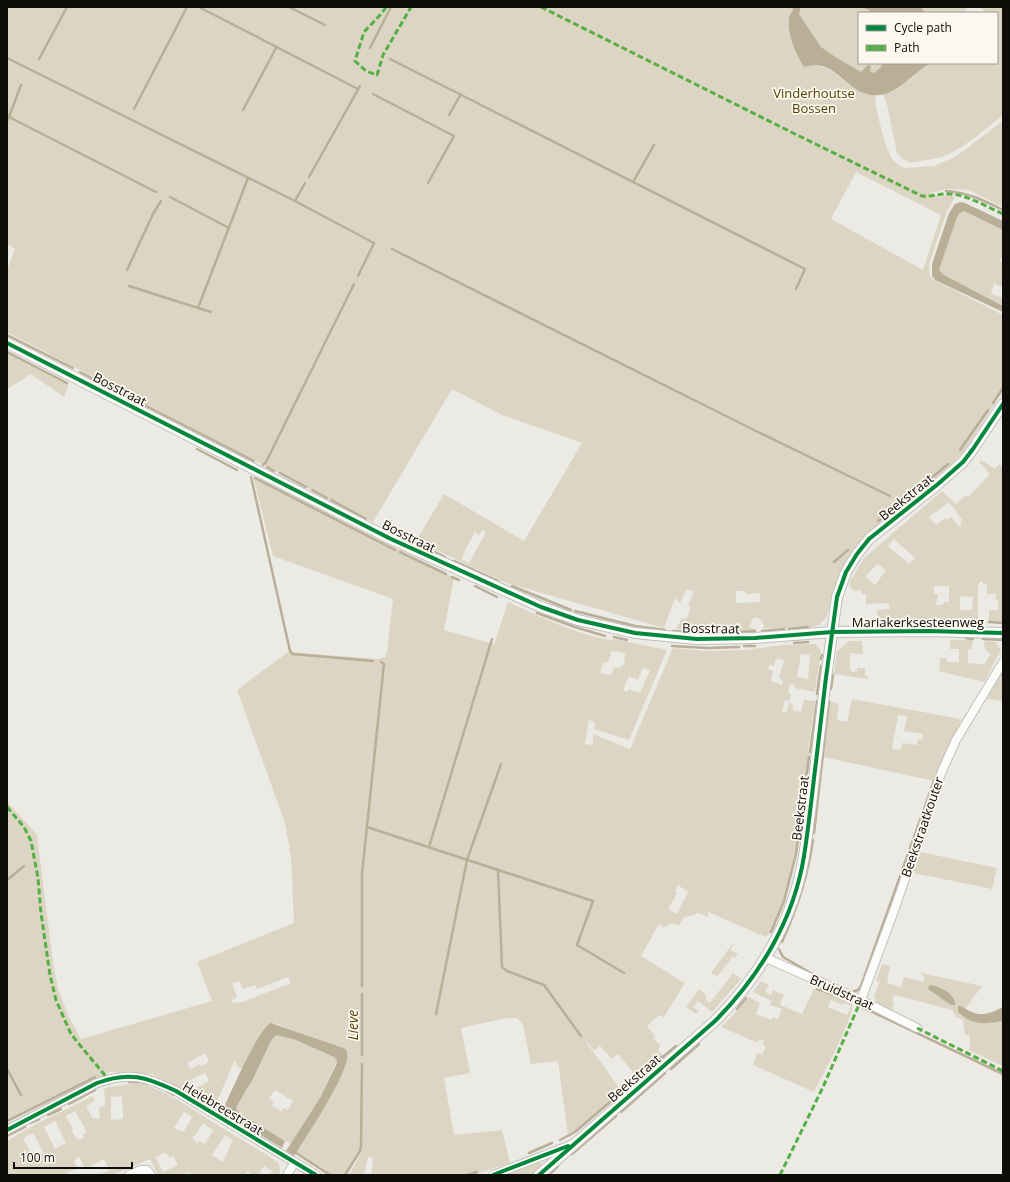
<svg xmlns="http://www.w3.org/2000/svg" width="1010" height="1182" viewBox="0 0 1010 1182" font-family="'Open Sans',sans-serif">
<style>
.green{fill:#ddd5c3;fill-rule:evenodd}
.water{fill:#b9ae96}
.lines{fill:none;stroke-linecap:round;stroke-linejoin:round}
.stream{stroke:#b9ae96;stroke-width:2.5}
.minor-casing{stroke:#c1bfbb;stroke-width:10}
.tertiary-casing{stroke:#c1bfbb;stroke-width:12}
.minor{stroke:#fcfcfb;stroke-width:8}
.tertiary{stroke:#fcfcfb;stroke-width:10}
.quiet{stroke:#54b044;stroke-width:3;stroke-dasharray:6 3;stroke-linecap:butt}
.cycleway-casing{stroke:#fcf8ef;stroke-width:6}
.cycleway{stroke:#00873e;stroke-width:4}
.labels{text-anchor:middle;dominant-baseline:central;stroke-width:3.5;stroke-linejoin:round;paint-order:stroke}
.park-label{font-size:13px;fill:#543d00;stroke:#fcf8ef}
.street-label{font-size:13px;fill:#0e0d0a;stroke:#fcf8ef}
.water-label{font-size:14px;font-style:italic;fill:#574002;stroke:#fcf8ef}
</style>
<rect width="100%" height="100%" fill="#eceae5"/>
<g class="green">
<path d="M7 7H792L793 9 789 18 816 65 827 68 849 84 863 93 875 95C875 108 886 152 894 161 897 164 901 166 904 168L934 166 955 157 1003 121V207L969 190 948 189 931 193 939 197 948 195 955 197 947 211 929 264 930 276 932 279 1003 315V391L965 450 952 464 861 539 843 566 826 618 819 625 808 628H762L764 625 760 619 754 617 749 627 757 630 721 631 676 629 682 618 686 619 691 607 688 605 694 592 687 589 680 603 675 598 664 628 500 581 501 580 416 541 444 494 524 541 582 443 502 415 452 389 373 522 7 332V270L15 249 7 244ZM856 172 941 215 923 270 831 219ZM482 530 486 532 469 563 462 559 464 555 463 554 475 532 479 535ZM736 591H745L746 594 760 593V602L736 603Z"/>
<path d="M801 7H858L867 9 872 13H859V63H883L881 67 874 73 870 71 861 72 837 58 821 47 799 14Z"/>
<path d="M922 7H967V9L964 13H927L923 11Z"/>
<path d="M979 7H1003V115L977 136 960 148 943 157 910 163 903 159 897 153 887 104 883 94 888 92 910 79 919 70 931 63H997V13H987Z"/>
<path d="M964 211 1003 230V254L1000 261 1003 263V287L994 284 991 294 1003 298V306L944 275 939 270 956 220 959 214Z"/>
<path d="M7 351 69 384 64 397 31 374 7 389Z"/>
<path d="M981 460 995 469 999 464 1003 467V622L989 621V610H998V600L993 599V598H996V594H987V585L983 584V582H980L978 585V620H878L877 610 889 609V603L866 604V594H861V590L854 591 849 585 850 581 864 558 942 491 956 504 966 495 968 497 990 474 983 466V465L979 463ZM949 502 962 520 960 522 962 524 959 527 951 517 947 520 945 518 936 525 929 517ZM894 539 915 558 909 564 888 546ZM877 564 886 570 875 585 865 577ZM934 586H949V602H944L943 605H936L938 594H934ZM960 596 973 597 972 610H960Z"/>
<path d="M253 476 454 578 444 630 494 644 508 602C541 617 576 635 612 640L614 639 667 650 629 740 594 729 595 722 589 720 585 744 593 745V734L630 749 673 648 707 651 744 650 783 645 816 644 821 651 815 692 795 688V685L790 684 788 693 791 694 789 701 785 700 782 712 786 713 789 702 793 705 792 710 801 712 804 700 815 701 808 750 810 752 796 855 790 880 784 901 771 932 766 937 708 912V917L698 913 691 916 684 917 679 926 673 923 664 927 659 924 641 956 685 983 664 1017 659 1015 647 1026 655 1036 653 1038 660 1045 658 1051 663 1055 637 1077 618 1054 612 1059 600 1046 594 1051 587 1041 586 1042 622 1092 575 1132 568 1135 558 1061 531 1064 523 1025 517 1018H506L461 1028 470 1073 444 1078 454 1135 502 1130 510 1163 473 1175H371L373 1158 368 1157 364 1175H349L362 1151H360L345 1175H330L296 1153 337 1085 347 1058 300 1033 274 1023 247 1060 242 1069 237 1066 235 1060 214 1108 152 1074 110 1072 7 1123V801L37 835 53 962 58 989 68 1015 81 1039 212 1001 197 962 294 923 291 857 285 823 237 690 288 652 379 659 385 657 387 651 393 599 273 556ZM611 651 625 653 624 665H622L621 667 614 668 611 675 600 673 603 663H607L608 660H609ZM801 654 810 655 808 679 797 677ZM776 659 784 660 779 678 783 680 782 685 771 681 773 671 768 669 769 665 774 666ZM643 668 650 670 640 693 629 689 627 692 623 690 629 676 638 680ZM678 885 688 892 677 914 668 909 675 897V896L677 893 675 891ZM288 977 291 983 240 1003 239 1002 232 1003 231 1001 237 997 232 983 239 981 243 989 255 985 257 989ZM205 1053 209 1062 202 1066 200 1064 190 1069 187 1063ZM205 1073 209 1081 194 1089 190 1080Z"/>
<path d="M950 640H973L972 649 968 650V663L981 664 984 665 991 654 987 651V650H985L984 641 996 642 1001 650 984 682 939 671 940 658H947V662H959V649H950Z"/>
<path d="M849 641H862L863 654 850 653V668L852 672 857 671V668H865V676H869L867 679 834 674 837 651Z"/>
<path d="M1003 670V701L987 699Z"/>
<path d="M852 699 961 719 957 734 934 781 824 757 829 701 839 704 837 720 847 722ZM898 715 907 716 904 731 923 734 922 740 918 739 917 745 902 743 901 750 892 749Z"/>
<path d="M920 852 997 868 992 889 914 873Z"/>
<path d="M733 943 734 944 730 950 738 954 735 958 733 956 717 977 711 973Z"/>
<path d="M882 964 890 966 887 983 901 987 904 977 923 982 925 976 921 975V973L982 986 965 1009 961 1006 978 1023 1003 1021V1066L969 1050 970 1044 969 1035H965L963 1020 956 1017 952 1010 894 995 892 1001 894 1002 892 1011 879 1007 874 995 880 982 876 981Z"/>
<path d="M733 973 741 979 712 1012 698 1001 693 1007 699 1011 696 1014 686 1007 699 989 706 995 705 999 710 1003Z"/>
<path d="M761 981 769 985 765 992 771 995 773 990 784 995 780 1005 802 1014 814 989 835 996 852 1004C854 1018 822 1076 814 1092L753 1065 757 1053 762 1055 766 1047 763 1045 764 1041 759 1039 758 1043 721 1027 738 1010 748 997 760 1003 756 1014 772 1020 773 1017 778 1019 782 1009 770 1005 772 1001 753 992ZM831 1000 843 1005 844 1003 851 1006 847 1015 828 1007Z"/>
<path d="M277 1035C288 1036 332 1051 337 1061L320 1098 291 1144 238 1112 236 1108 246 1090 252 1081 272 1039ZM275 1090 293 1101 288 1110 284 1108 281 1111 272 1106 274 1102 269 1098Z"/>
<path d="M137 1083C160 1086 198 1113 219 1126 239 1138 260 1150 279 1163L280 1173 278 1175H270L272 1171 264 1166 258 1175H249L250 1173 247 1171 245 1175H222L219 1173 217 1175H191L190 1172 182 1175H158L150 1159 113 1175H99L109 1170 104 1159 85 1169 79 1157 74 1161 78 1168 63 1175H7V1141L36 1124 93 1096 95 1101 86 1106 93 1119 96 1118 97 1119 100 1118 99 1107 105 1106 104 1088ZM122 1096 123 1119 111 1120V1097ZM75 1111 87 1132 83 1134 84 1137 78 1140 71 1130 73 1129 66 1116ZM184 1112 192 1117 184 1132 174 1128ZM55 1121 66 1143 55 1149 44 1127ZM203 1123 213 1130 205 1144 199 1141 197 1143 193 1140 194 1139 192 1138 194 1136H195ZM33 1133 43 1152 33 1157 23 1138ZM225 1135 233 1140 223 1162 212 1155ZM166 1152 169 1158 173 1156 178 1165 163 1172 155 1157Z"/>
<path d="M538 1162H540L542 1165 532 1175H505Z"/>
</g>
<g class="water">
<path d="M792 7H801L799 14 821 47 837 58 861 72 868 65 871 66 870 71 874 73 881 67 883 63H931C916 71 903 87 888 93 854 105 842 66 816 65 812 65 807 66 804 67 796 54 787 34 789 18 789 16 792 12 793 10Z"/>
<path d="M858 7H922L923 11 927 13H872L867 9Z"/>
<path d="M960 202 965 203 1003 221V230L964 211 959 214 956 220 939 270 944 275 1003 306V312L935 280 932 276V264L949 213 955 204Z"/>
<path d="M930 985C939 986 956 994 955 1005H951L928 989Z"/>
<path d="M958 1006H961C977 1017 986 1016 1003 1007V1021C984 1024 973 1026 958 1012Z"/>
<path d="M271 1023 343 1048C346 1049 346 1049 347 1052 352 1068 310 1131 300 1147L294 1156 286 1151 320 1098 336 1065 337 1061 334 1057 296 1040 277 1035 272 1039 252 1081 246 1090 236 1108 238 1112 285 1141 282 1148 223 1112 224 1107C232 1091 258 1029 271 1023Z"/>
</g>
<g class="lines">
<g class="stream">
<path d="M199 7 358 89"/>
<path d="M289 7 325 25"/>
<path d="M370 48 391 7"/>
<path d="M7 58 295 201"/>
<path d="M39 59 67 7"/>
<path d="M390 59 805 269 796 289"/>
<path d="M373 94 454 136 428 183"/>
<path d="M134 109 187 7"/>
<path d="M243 110 276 48"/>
<path d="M449 115 461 94"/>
<path d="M9 117 21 85"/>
<path d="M7 121 9 117 156 192"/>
<path d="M309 177 360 86"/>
<path d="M633 182 654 145"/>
<path d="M305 183 295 201 374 243 358 276"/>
<path d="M946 191C967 192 985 201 1003 210"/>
<path d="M170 197 229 228"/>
<path d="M392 249 754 430 890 496"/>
<path d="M127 270 153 214 161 201"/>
<path d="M129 286 198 308 248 178"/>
<path d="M198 308 211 312"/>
<path d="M7 335 73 368"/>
<path d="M7 352 67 383"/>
<path d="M80 372 254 461"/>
<path d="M993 403 1003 388"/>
<path d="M197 449 237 470"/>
<path d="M960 450 988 410"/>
<path d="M263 465 266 462 354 284"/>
<path d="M267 467 274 471"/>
<path d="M280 473 306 487"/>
<path d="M251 477 290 651 293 654 373 661"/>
<path d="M255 478 395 550"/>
<path d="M928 481 948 464"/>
<path d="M312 490 327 498"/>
<path d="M331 500 366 519"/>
<path d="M878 521 925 484"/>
<path d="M411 540 445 557"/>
<path d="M400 552 446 574"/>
<path d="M454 561 498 581"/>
<path d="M834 562 848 550"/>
<path d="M452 577 459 580"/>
<path d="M475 586 497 597"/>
<path d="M512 586 571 610"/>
<path d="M575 611 635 626 665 630"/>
<path d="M537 613 575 627 605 636"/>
<path d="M904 620H929"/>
<path d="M936 621H958"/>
<path d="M964 621 983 622"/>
<path d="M870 622 897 621"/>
<path d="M989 622 1003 623"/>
<path d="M789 629 808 627"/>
<path d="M673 631 697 632"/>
<path d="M762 631 784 629"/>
<path d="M703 633H717"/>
<path d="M723 633 755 631"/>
<path d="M614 637 627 640"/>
<path d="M966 638 973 639"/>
<path d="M983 639 1003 640"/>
<path d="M794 643 808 642"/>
<path d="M672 646 708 648 739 647"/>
<path d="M744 646H755"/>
<path d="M821 659 822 655"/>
<path d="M831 689 833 675"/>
<path d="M817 694 821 666"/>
<path d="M810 752 817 701"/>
<path d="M367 827 593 901 577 945 624 973"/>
<path d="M814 833 829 701"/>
<path d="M429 847 492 639"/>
<path d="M498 870 502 967 507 971 544 985 581 1036"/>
<path d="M7 880 24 866"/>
<path d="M771 932 784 901 796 854 809 757"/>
<path d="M782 942C797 909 808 876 813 840"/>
<path d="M779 949 783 957 816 976"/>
<path d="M362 986V874L384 664 381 662"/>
<path d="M817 989 832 994"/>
<path d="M852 992 858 990 861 986 934 781"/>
<path d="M862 1007 1003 1074"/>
<path d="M737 1009 746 998"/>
<path d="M436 1014 467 860 501 764"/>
<path d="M362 1055V994"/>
<path d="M7 1069 21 1095"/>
<path d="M648 1069 676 1046"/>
<path d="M671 1069 699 1044"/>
<path d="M129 1082H141L148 1084"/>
<path d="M166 1091 174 1095"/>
<path d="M69 1104 95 1090"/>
<path d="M621 1112 665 1073"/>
<path d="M48 1115 61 1109"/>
<path d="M7 1121 95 1077"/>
<path d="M30 1123 39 1119"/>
<path d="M7 1136 25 1127"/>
<path d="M560 1140 575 1132 624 1090"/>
<path d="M296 1153 330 1175"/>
<path d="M529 1153 552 1143"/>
<path d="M572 1154 616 1116"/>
<path d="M345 1175 360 1151 361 1146 362 1064"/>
<path d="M467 1175 477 1172"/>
<path d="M549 1175 558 1166"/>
</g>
<defs>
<g id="minor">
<path d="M766 958 861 1000 917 1028"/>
<path d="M861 1000 896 905 942 771 956 740 1003 662"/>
<path d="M7 1130 97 1083C129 1071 146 1077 176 1091L316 1175"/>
<path d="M129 1175 141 1170H147L151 1175"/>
<path d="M287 1175 295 1162"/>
<path d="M493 1175 571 1145"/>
</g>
<g id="tertiary">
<path d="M7 343 391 539 541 607 578 620 635 633 697 639 755 638 832 632 928 631 1003 633"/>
<path d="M539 1175 715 1021C760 976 794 919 804 856 809 825 812 793 816 762 822 707 829 652 837 597L846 572 857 554 869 539 938 484 963 462 973 449 1003 404"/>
</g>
</defs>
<use href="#minor" class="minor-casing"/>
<use href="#tertiary" class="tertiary-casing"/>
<use href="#minor" class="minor"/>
<use href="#tertiary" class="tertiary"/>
<g class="quiet">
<path d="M386 7 382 13 364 32 355 61 366 71 377 75 383 55 411 7"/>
<path d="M541 7 795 134 922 196C932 197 940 193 950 194 968 195 987 207 1003 214"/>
<path d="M7 807 24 827 31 841 38 878 41 913 50 975 56 1000 71 1034 79 1044 108 1079"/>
<path d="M917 1028 1003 1071"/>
<path d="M780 1175 823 1087 861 1000"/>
</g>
<defs>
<g id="cycleway">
<path d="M7 343 391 539 541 607 578 620 635 633 697 639 755 638 832 632 928 631 1003 633"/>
<path d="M7 1130 97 1083C129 1071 146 1077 176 1091L316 1175"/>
<path d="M493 1175 568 1146"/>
<path d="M539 1175 715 1021C760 976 794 919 804 856 809 825 812 793 816 762 822 707 829 652 837 597L846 572 857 554 869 539 938 484 963 462 973 449 1003 404"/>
</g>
</defs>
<use href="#cycleway" class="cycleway-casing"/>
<use href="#cycleway" class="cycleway"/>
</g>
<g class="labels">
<g class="park-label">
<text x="814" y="93">Vinderhoutse<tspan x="814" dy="15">Bossen</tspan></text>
</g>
<g class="street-label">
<text transform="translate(120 389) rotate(27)">Bosstraat</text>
<text transform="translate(906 497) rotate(-39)">Beekstraat</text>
<text transform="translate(409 536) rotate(26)">Bosstraat</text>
<text x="918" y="622">Mariakerksesteenweg</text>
<text transform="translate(711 628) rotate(1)">Bosstraat</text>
<text transform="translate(800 808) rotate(-83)">Beekstraat</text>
<text transform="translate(922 827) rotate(-71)">Beekstraatkouter</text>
<text transform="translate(842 992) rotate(24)">Bruidstraat</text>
<text transform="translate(634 1078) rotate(-41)">Beekstraat</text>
<text transform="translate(223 1108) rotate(31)">Heiebreestraat</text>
</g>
<g class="water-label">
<text transform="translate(352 1025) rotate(-90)">Lieve</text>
</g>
</g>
<rect width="1010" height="1182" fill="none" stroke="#0e0d0a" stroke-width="16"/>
<rect x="858" y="12" width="140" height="52" fill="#fcf8ef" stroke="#9d9a93"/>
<rect x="866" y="25" width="20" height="6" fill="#00873e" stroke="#9d9a93"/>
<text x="894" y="32" font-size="12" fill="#0e0d0a">Cycle path</text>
<rect x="866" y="45" width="20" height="6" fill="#54b044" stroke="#9d9a93"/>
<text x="894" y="52" font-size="12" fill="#0e0d0a">Path</text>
<path d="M14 1162v6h118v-6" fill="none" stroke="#0e0d0a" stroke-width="2"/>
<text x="20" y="1162" font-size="12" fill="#0e0d0a" stroke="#fcf8ef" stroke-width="3" paint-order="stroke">100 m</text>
</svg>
